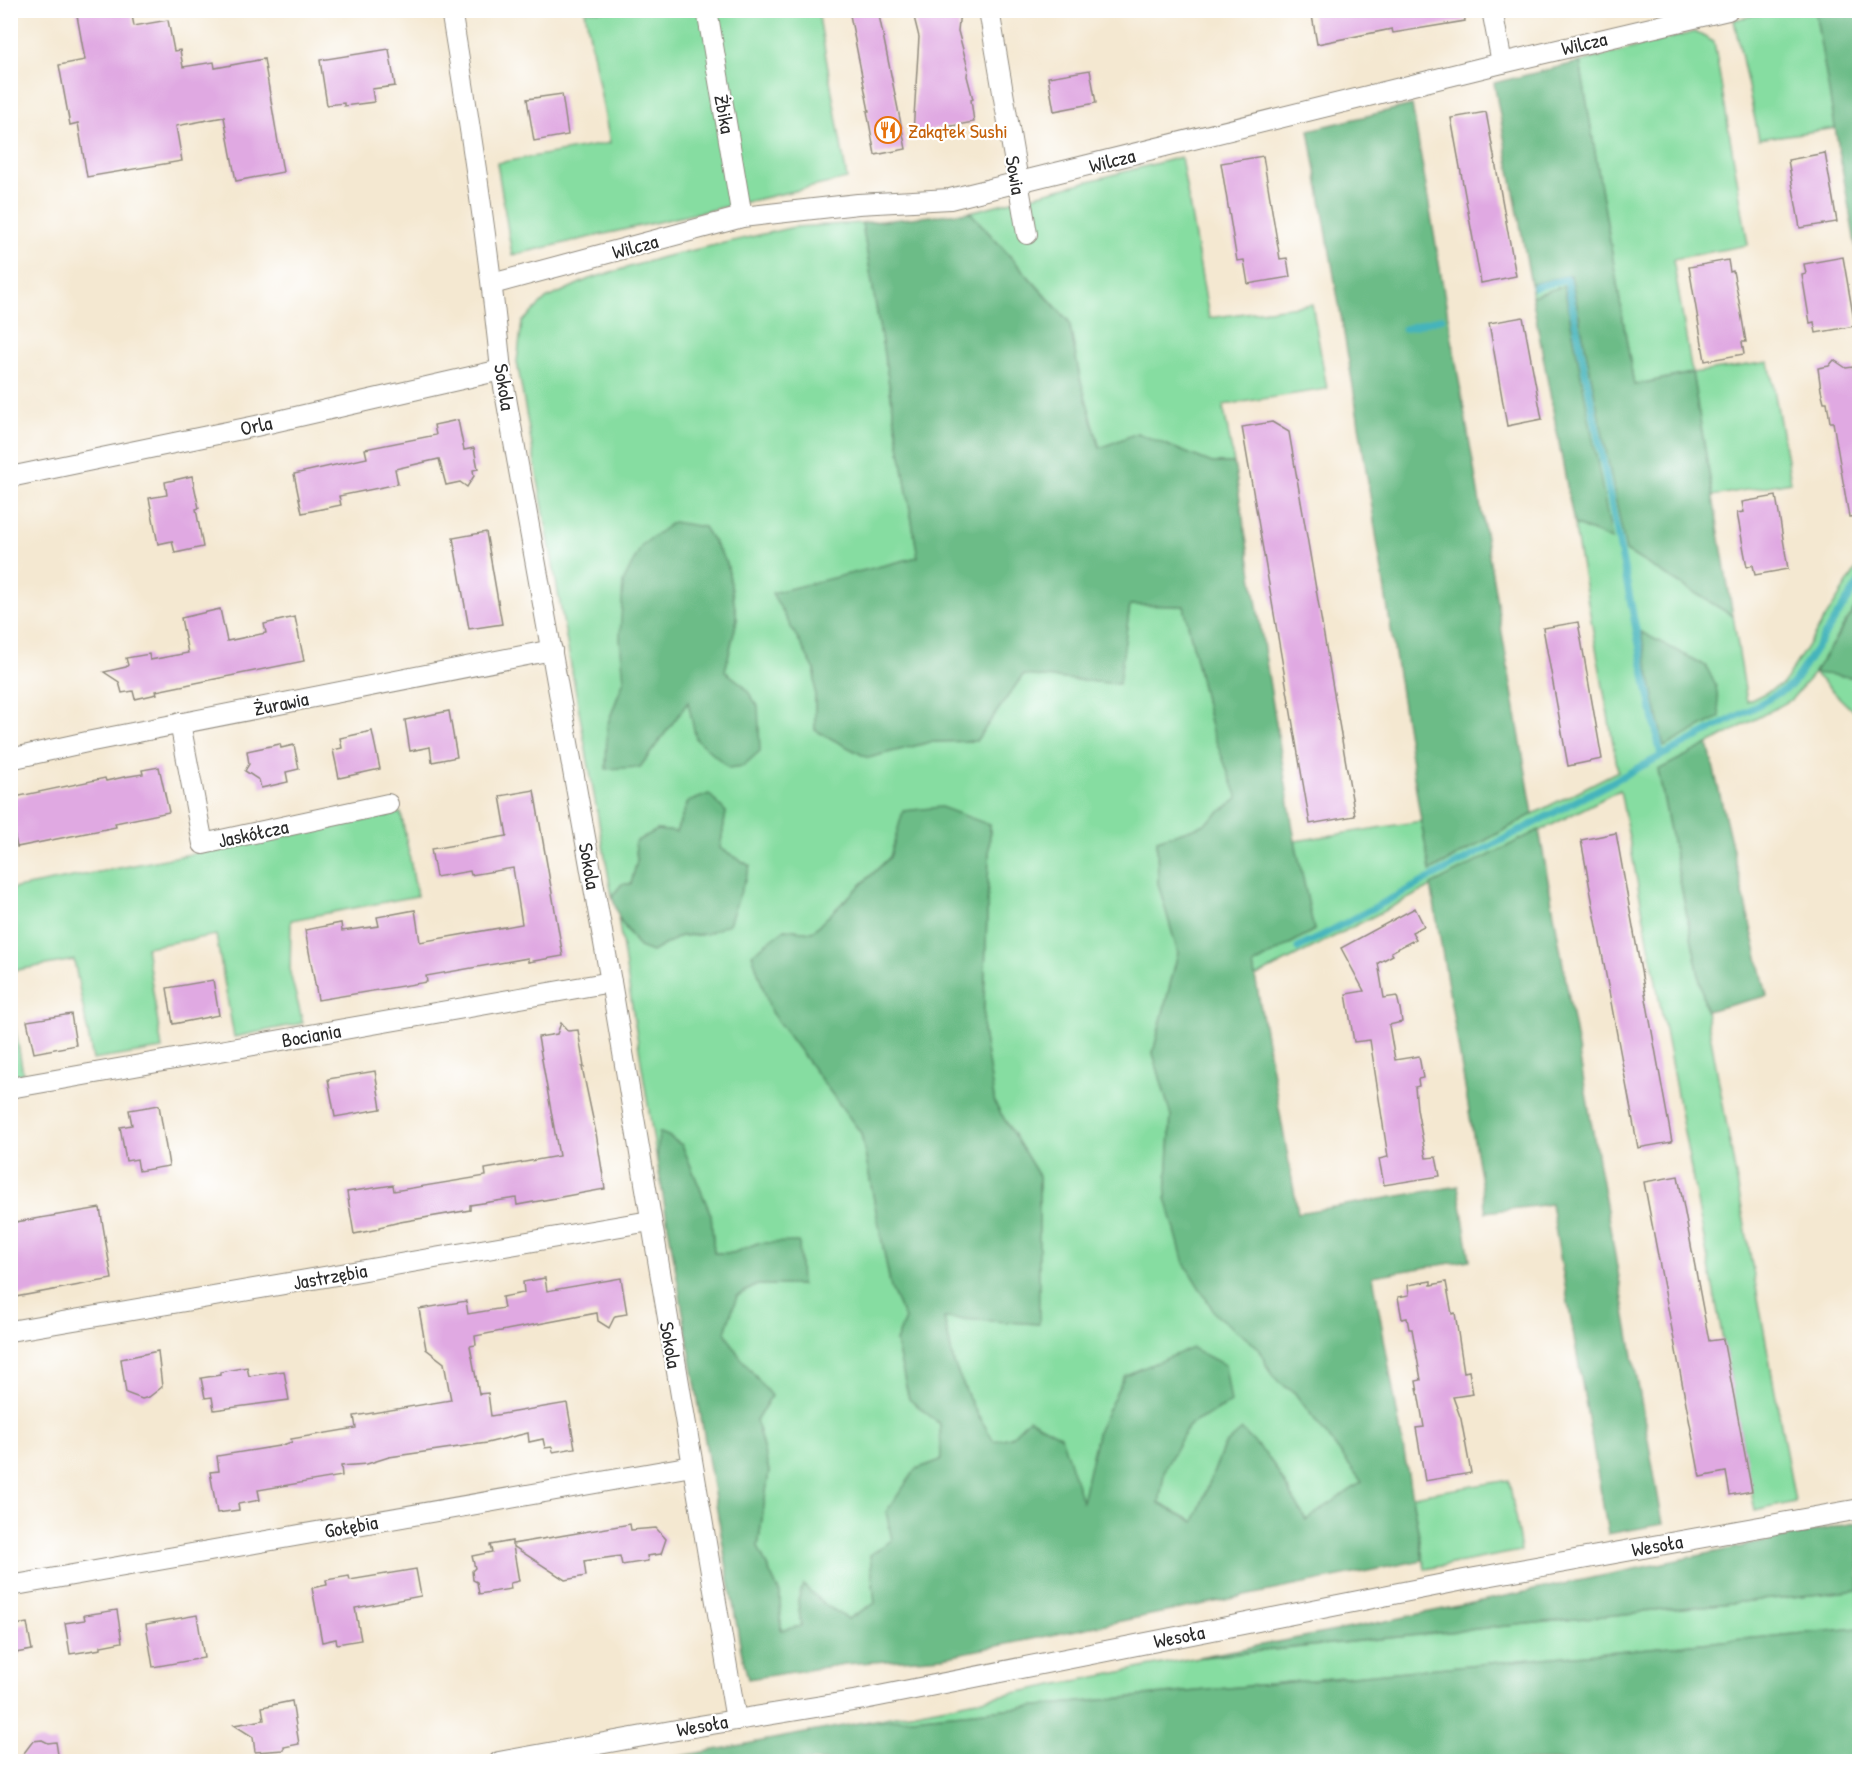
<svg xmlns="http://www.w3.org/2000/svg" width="1870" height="1772" viewBox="0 0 1870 1772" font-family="'Patrick Hand',sans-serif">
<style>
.green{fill:#86dda1;stroke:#588466;stroke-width:1.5;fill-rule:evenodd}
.forest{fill:#6cbc87;stroke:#4c7459;stroke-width:1.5}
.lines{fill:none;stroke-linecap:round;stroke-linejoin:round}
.stream{stroke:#44b4bc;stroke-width:7}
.building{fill:#e0a9e2}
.minor-casing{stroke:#908a7e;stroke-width:22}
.minor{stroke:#fff;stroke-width:20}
.labels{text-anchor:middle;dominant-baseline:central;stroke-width:4.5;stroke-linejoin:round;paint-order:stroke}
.street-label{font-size:20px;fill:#2b2b2b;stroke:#fff}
.food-label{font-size:20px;fill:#c56008;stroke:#fff;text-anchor:start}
</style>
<rect width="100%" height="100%" fill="#fff"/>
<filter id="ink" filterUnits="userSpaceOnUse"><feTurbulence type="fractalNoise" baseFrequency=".0167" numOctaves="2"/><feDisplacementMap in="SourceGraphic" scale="12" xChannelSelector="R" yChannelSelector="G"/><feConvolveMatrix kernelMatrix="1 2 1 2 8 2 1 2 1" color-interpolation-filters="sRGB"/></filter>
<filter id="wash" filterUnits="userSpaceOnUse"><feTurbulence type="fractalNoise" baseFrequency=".008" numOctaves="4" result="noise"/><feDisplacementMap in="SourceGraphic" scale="24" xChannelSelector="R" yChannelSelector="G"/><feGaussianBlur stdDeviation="1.35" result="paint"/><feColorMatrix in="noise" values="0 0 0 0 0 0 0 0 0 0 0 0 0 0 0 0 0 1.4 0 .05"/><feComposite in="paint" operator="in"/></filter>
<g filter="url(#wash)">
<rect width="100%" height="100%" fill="#f4e8d1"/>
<g class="green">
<path d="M1775 10 1815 11 1836 128 1759 139 1734 20Z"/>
<path d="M585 11H818L847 179 512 255 497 163 610 143Z"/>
<path d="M1695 32 1714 42 1748 245 1673 259 1692 373 1769 362 1791 482 1713 496 1692 373 1634 385 1580 62Z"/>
<path d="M1181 157 1209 318 1312 304 1327 389 1223 405 1234 463H1212L1137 433 1100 449 1080 378 1069 321 970 212Z"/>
<path d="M862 223 918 557 773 593 815 670V730L868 758 930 742 976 741 1023 675 1118 684 1130 605 1184 606 1212 731 1239 798 1203 825 1157 840 1158 883 1178 953 1153 1053 1171 1116 1166 1198 1216 1314 1259 1348 1268 1369 1278 1382 1294 1392 1362 1482 1306 1520 1270 1459 1224 1446 1194 1522 1159 1503 1165 1468 1189 1425 1231 1403 1098 1430 1082 1502 1011 1437 994 1441 973 1407 954 1364 944 1317 1038 1324 1039 1176 995 1104 983 1032 990 825 890 857 812 932 785 929 771 1012 861 1133 891 1288 905 1319 896 1342 909 1398 940 1424 941 1460 916 1469 892 1540 870 1555 875 1603 848 1619 824 1604 803 1585 798 1601 801 1626 781 1631 780 1594 758 1547 769 1471 756 1421 771 1396 738 1355 725 1332 737 1296 757 1285H801L758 1243 733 1253H714L711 1215 682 1145 659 1133 657 1161 618 918 639 947 652 952 680 936 702 935 742 885 750 866 720 848 726 812 688 802 676 832 657 830 637 861 631 884H622L612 896 517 362 522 322 546 299 589 279 663 257 794 227ZM727 563 737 619 725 671 744 686 689 701 640 767 607 726 624 680Z"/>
<path d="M1571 275 1626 551 1733 616 1747 702 1783 684 1859 565V602L1814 672 1859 678V717L1814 673 1791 700 1658 771 1706 1011 1795 1502 1755 1511 1620 790 1255 977 1253 965 1314 930 1295 841 1421 821 1431 871 1533 814 1618 771 1574 524 1612 540 1564 286 1532 296 1531 284Z"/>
<path d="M401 813 417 896 291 920 290 973 303 1023 234 1037 216 935 146 947 162 1049 93 1060 74 960 11 971V889Z"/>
<path d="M11 1005 23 1073 11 1076H10Z"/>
<path d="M1509 1480 1521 1551 1425 1569 1412 1496Z"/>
<path d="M1859 1590V1628L859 1723 1193 1658Z"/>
</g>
<g class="forest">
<path d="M1815 11H1859V266Z"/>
<path d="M1580 62 1634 385 1692 373 1733 616 1626 551 1571 275 1531 284 1494 83Z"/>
<path d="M1412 105 1533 814 1430 871 1421 821 1352 380 1309 130Z"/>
<path d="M970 212 1069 322 1080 378 1100 448 1137 433 1212 463H1234L1295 841 1314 930 1253 965 1298 1213 1458 1186 1470 1260 1373 1276 1423 1560 943 1657 845 1664 748 1679 741 1650 657 1161 659 1132 668 1136 682 1145 711 1215 714 1253H733L758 1243 799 1242 801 1285H757L737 1296 725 1332 738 1354 771 1396 756 1421 769 1471 758 1547 780 1594 781 1630 801 1626 798 1601 803 1585 824 1604 848 1619 875 1603 870 1555 892 1540 886 1512 916 1469 941 1460 940 1424 909 1399 896 1342 905 1319 891 1288 861 1133 771 1012 752 954 785 929 812 932 890 857 903 811 941 807 990 825 983 1032 995 1104 1039 1176V1324L944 1318 954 1364 973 1407 994 1441 1011 1437 1029 1419 1061 1436 1082 1501 1098 1430 1125 1375 1192 1348 1225 1365 1231 1403 1189 1425 1165 1468 1159 1504 1194 1522 1224 1446 1242 1430 1270 1459 1306 1520 1362 1482 1294 1392 1278 1382 1268 1368 1259 1348 1216 1315 1184 1263 1166 1198 1171 1116 1153 1053 1178 953 1158 883 1157 840 1203 825 1238 798 1212 731 1184 606 1130 605 1119 684 1023 675 976 741 930 742 868 758 815 730V670L772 593 918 557 862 223Z"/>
<path d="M1564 286 1612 540 1574 524 1532 296Z"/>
<path d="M673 522 704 527 727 563 737 619 725 671 744 686 758 706 760 751 743 766 729 768 696 739 688 702 640 767 606 769 607 726 624 680 620 639 623 582 642 545Z"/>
<path d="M1859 602V678L1814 673Z"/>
<path d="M1641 632 1706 666 1716 686 1720 717 1664 747Z"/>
<path d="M1708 744 1767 996 1706 1011 1658 770Z"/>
<path d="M709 794 726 812 720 848 750 866 729 924 706 934 680 936 652 952 639 947 619 918 612 896 622 884H631L637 861 635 842 657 830 676 832 688 802Z"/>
<path d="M1539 830 1663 1524 1608 1534 1551 1204 1486 1212 1431 885Z"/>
<path d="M1859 1522V1590L1193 1658 1367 1625Z"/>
<path d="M1859 1628V1761H656L859 1723Z"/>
</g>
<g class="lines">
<g class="stream">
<path d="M1535 287 1567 279 1661 756 1753 708 1792 685 1860 581"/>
<path d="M1404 329 1442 318"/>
<path d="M1298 948 1661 756"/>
</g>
</g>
<g id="blocks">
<g class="building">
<path d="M76 10H131L134 26 168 20 174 51 180 50 183 67 214 62 215 68 264 59 283 172 236 181 224 117 176 126 182 161 87 177 78 123 70 125 59 65 85 60Z"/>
<path d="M849 10H878L906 149 875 155 867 111H869Z"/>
<path d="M916 10H960L958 31 968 68 967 76 973 99 971 100 974 122 913 133 919 37 913 13 916 12Z"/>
<path d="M1311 10H1464L1465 21 1393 33 1392 29 1317 44Z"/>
<path d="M389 49 395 86 372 89 374 102 344 106V103L327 105 320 60Z"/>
<path d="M1090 70 1096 103 1054 111 1048 77Z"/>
<path d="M562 94 568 135 534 141 527 99Z"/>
<path d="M1486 112 1516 276 1481 283 1451 118Z"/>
<path d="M1825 153 1837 222 1800 228 1788 160Z"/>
<path d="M1263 156 1280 259 1287 258 1290 277 1248 284 1244 260 1237 261 1221 163Z"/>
<path d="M1843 257 1855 326 1816 333 1814 322 1810 323 1802 275 1806 274 1804 264Z"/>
<path d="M1728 260 1730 272 1733 271 1739 301 1746 342H1742L1744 354 1705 361 1689 267Z"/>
<path d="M1523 317 1542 419 1507 426 1489 323Z"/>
<path d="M1834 360 1846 368 1853 367 1858 396H1856L1860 419V516L1849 517 1833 422H1830L1827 402H1824L1821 390 1818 368 1829 366Z"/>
<path d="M458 420 464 450 474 448 478 469 473 470 474 476 467 487 460 482 446 485 439 459 395 469 398 484 339 496 341 505 302 513 294 474 367 458 365 449 436 435 434 425Z"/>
<path d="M1272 422 1289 432 1355 816 1310 824 1242 427Z"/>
<path d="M192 476 199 508 196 509 203 547 175 553 172 541 158 544 149 498 167 495 165 482Z"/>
<path d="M1776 496 1788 569 1755 575 1753 565 1747 567 1737 513 1744 512 1742 502Z"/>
<path d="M486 532 502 624 469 629 453 538Z"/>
<path d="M220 609 227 641 266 633 264 624 295 617 304 661 156 691 157 694 135 699 133 691 122 693 119 682 104 672 126 667 128 665 126 658 149 654 150 660 188 653 181 618Z"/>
<path d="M1578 622 1602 759 1568 766 1543 628Z"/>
<path d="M449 711 457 757 432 762 430 747 410 751 405 720Z"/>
<path d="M372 731 380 769 339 778 333 750 342 748 340 738Z"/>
<path d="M280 744 281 748 294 745 299 769 286 772 288 782 261 788 259 780 245 771 249 764 247 751Z"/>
<path d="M159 767 169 812 115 823 116 827 17 847 10 814V798L105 778 106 781 124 777 143 774 142 770Z"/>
<path d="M534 790 563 956 528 962V958L426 976 427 982 318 1000 305 930 341 923 342 931 379 926 377 917 415 910 420 942 522 924 513 868 471 875 470 871 436 877 431 849 507 836 500 796Z"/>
<path d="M1616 833 1672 1142 1638 1148 1581 840Z"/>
<path d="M1415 908 1424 926 1412 932 1416 939 1391 952 1393 955 1378 963 1384 998 1397 996 1400 1009 1402 1022 1389 1025 1395 1060 1419 1056 1423 1078 1418 1079 1419 1086 1415 1087 1417 1109 1426 1158 1436 1157 1440 1176 1384 1185 1379 1159 1388 1157 1370 1040 1354 1042 1346 994 1364 991 1341 948Z"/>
<path d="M213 980 219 1015 173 1024 167 988Z"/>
<path d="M71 1014 76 1045 34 1053 27 1021Z"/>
<path d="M561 1023 568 1031 578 1030 584 1067H582L596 1133 605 1189 517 1205 516 1198 470 1205V1210L400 1222 379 1227V1229L354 1234 347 1192 393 1185 394 1191 486 1176 485 1169 559 1156 538 1037 557 1034Z"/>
<path d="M375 1071 381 1109 335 1117 328 1079Z"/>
<path d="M159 1105 169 1166 139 1171 137 1159 126 1161 120 1127 132 1125 129 1110Z"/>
<path d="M1678 1176 1709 1341 1723 1339 1752 1491 1730 1495 1726 1472 1700 1477 1644 1182Z"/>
<path d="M100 1208 112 1279 10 1298V1223Z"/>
<path d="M545 1278 547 1291 621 1278 627 1314 615 1316 609 1328 598 1321 597 1313 475 1336 476 1345 470 1346 479 1394 488 1393 491 1416 567 1403 575 1448 553 1452 552 1447 545 1448 543 1439 529 1442 528 1433 487 1443 389 1457 367 1464 341 1466 342 1476 258 1490 260 1500 238 1504 239 1510 217 1513 210 1472 219 1471 217 1456 279 1446 292 1442 291 1439 356 1428 354 1416 451 1400 444 1363 426 1349 419 1309 466 1301 468 1314 504 1308 502 1297 524 1293 523 1282Z"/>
<path d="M1431 1281V1285L1446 1282 1452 1314 1455 1313 1464 1372 1469 1371 1473 1394 1453 1397 1461 1419 1471 1473 1425 1481 1416 1428 1424 1427 1416 1381 1421 1380 1412 1329H1409L1407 1318 1402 1319 1398 1297 1409 1295 1408 1285Z"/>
<path d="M158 1351 162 1387 149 1397 142 1399 126 1393 121 1359Z"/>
<path d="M247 1367 249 1376 284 1371 289 1400 214 1410 212 1397 205 1398 201 1378 220 1375V1372Z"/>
<path d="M630 1524 631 1530 656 1528 666 1539 661 1554 647 1556 648 1561 622 1565 620 1556 584 1561 586 1576 565 1580 513 1546 519 1581 510 1583 511 1589 479 1594 477 1582 473 1580 472 1571 475 1568 472 1556 492 1552 490 1545 512 1541V1544Z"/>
<path d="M416 1569 421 1596 355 1608 361 1640 337 1644 336 1639 322 1642 312 1588 327 1585 326 1580 349 1576 350 1580Z"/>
<path d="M117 1610 122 1642 101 1646V1649L70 1654 65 1623 85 1620 84 1615Z"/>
<path d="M197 1615 204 1658 153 1667 146 1624Z"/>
<path d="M27 1623 32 1650 10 1654V1626Z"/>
<path d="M292 1701 299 1744 284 1747V1750L255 1752 253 1737 234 1725 264 1720 262 1707Z"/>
<path d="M42 1740 48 1743 56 1742 59 1761H18L33 1741Z"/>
</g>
</g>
</g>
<g filter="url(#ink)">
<use href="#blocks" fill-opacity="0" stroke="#908a7e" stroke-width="1.5"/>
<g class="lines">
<defs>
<g id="minor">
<path d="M451 10C471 130 489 250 501 370L611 982 736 1720"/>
<path d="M707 10 742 217"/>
<path d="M989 10 1027 234"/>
<path d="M1492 10 1502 63"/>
<path d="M492 284 742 217 858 204 950 199 1502 63 1728 10"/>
<path d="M10 477 256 426 501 370"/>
<path d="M180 723 203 844 388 804"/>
<path d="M10 759 87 742 552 650"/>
<path d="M10 1088 611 982"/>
<path d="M10 1331 650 1221"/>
<path d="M10 1586 692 1466"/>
<path d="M499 1762 699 1726 859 1700 1464 1580 1860 1509"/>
</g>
</defs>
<use href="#minor" class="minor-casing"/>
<use href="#minor" class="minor"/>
</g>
</g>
<defs>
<symbol id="restaurant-ring" viewBox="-11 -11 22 22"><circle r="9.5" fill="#fff" stroke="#e8710a" stroke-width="1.5"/><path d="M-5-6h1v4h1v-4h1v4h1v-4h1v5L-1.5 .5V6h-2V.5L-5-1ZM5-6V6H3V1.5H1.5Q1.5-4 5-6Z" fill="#e8710a"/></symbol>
</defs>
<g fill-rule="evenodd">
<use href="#restaurant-ring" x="873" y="115" width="30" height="30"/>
</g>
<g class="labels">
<g class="street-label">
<text transform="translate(1584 43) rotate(-13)">Wilcza</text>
<text transform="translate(725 114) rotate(80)">Żbika</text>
<text transform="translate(1112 160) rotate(-14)">Wilcza</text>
<text transform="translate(1016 175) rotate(80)">Sowia</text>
<text transform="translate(635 246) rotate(-15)">Wilcza</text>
<text transform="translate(505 387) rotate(81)">Sokola</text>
<text transform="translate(256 425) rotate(-12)">Orla</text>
<text transform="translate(281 703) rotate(-11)">Żurawia</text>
<text transform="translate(253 833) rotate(-12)">Jaskółcza</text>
<text transform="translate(590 866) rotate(80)">Sokola</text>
<text transform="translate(311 1035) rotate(-10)">Bociania</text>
<text transform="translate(330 1276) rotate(-10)">Jastrzębia</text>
<text transform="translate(671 1345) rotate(80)">Sokola</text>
<text transform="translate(351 1526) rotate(-10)">Gołębia</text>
<text transform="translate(1657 1545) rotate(-10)">Wesoła</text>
<text transform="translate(1179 1636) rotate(-11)">Wesoła</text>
<text transform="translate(702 1725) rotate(-10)">Wesoła</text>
</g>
<g class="food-label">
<text x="908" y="130">Zakątek Sushi</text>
</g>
</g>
<rect width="1870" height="1772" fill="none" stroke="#fff" stroke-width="36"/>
</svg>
